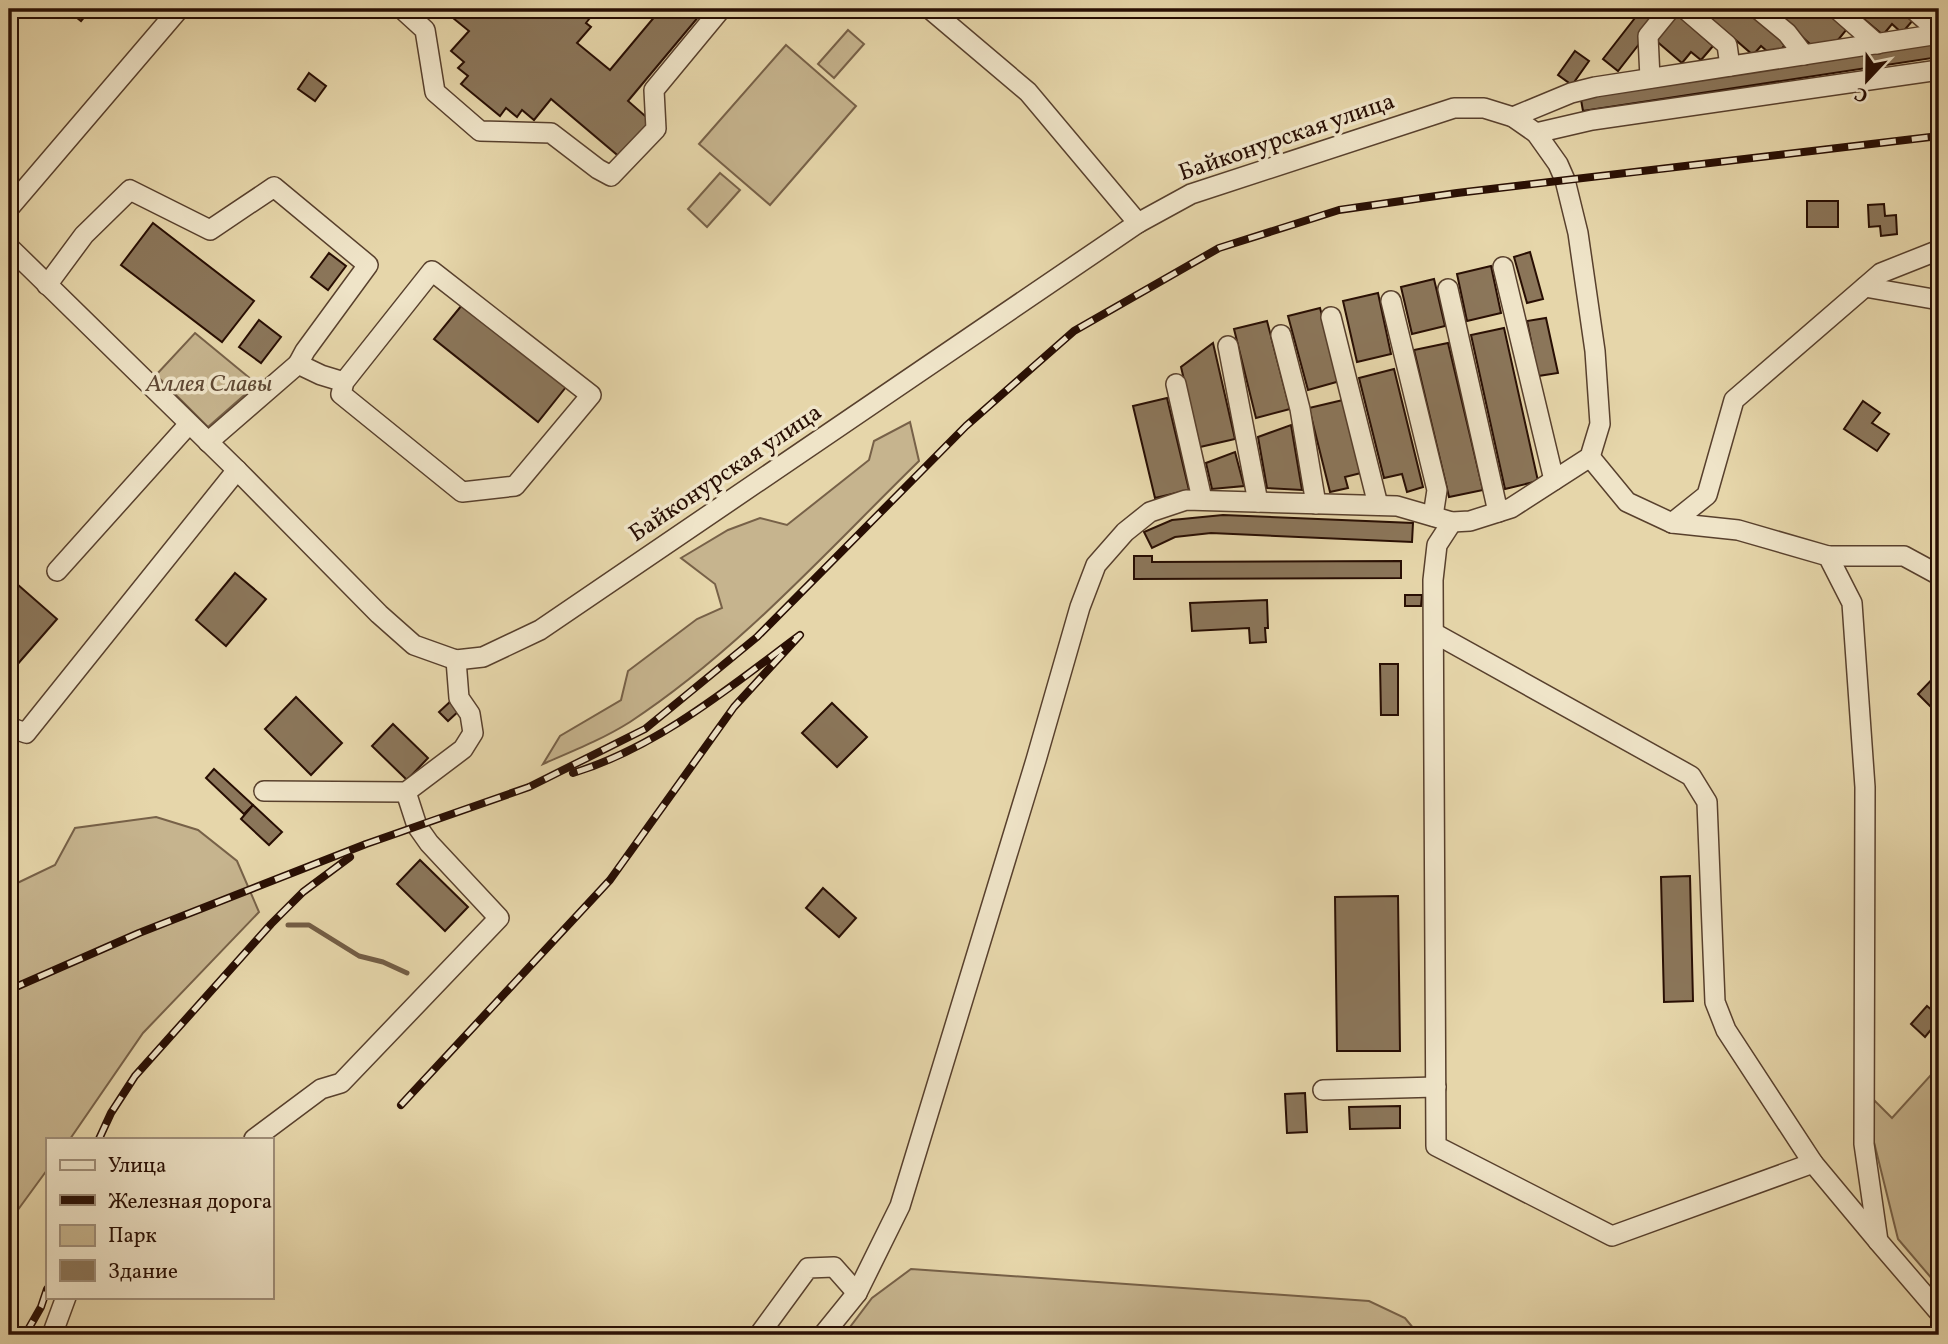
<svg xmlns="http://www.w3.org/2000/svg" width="1948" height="1344" viewBox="0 0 1948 1344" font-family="Vollkorn,serif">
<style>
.green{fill:#c6b48e;stroke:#776148;stroke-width:2}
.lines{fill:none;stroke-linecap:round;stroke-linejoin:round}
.stream{stroke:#735d45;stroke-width:5}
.building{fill:#8b765a;stroke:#280e03;stroke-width:2}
.minor-casing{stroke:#58402d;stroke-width:22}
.minor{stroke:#efe4c8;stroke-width:19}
.rail-casing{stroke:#280e03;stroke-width:8}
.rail{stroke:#efe4c8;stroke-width:5;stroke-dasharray:16;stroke-linecap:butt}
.labels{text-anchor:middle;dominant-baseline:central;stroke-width:7;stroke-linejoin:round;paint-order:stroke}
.street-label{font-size:24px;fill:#280e03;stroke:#efe4c8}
.park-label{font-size:24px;font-style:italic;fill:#5f4834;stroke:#efe4c8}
</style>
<rect width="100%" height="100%" fill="#e6d6aa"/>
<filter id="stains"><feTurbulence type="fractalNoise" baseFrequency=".00286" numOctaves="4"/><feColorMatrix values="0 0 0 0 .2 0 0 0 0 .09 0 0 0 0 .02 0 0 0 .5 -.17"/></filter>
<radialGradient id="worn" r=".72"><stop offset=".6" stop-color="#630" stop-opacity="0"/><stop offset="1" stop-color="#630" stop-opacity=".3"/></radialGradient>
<g class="green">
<path d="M848 30 864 44 834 78 818 64Z"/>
<path d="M786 45 856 106 770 205 699 144Z"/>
<path d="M720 173 740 190 707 227 688 209Z"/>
<path d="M195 333 257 384 208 427 156 375Z"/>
<path d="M910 422 919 461C827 551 738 651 630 722 603 739 573 751 543 764L560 736 621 700 628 671 697 619 722 608 715 584 681 558 728 530 760 518 787 525 869 460 874 441Z"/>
<path d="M156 817 198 830 237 861 259 912 143 1033 70 1139H47V1170L9 1222V887L55 865 75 828Z"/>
<path d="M1939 1066V1287L1898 1239 1867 1114 1875 1101 1892 1118Z"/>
<path d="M911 1269 1369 1301 1405 1318 1419 1335H844L872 1298Z"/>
</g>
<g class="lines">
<path class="stream" d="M288 925H309L359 956 383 962 407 973"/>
</g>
<g class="building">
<path d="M66 9H91L81 21Z"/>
<path d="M442 9H597L586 23 591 27 577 43 610 70 661 9H705L628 101 652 122 622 159 551 99 534 120 522 110 517 117 506 108 500 116 461 84 468 76 458 68 464 62 451 51 469 31Z"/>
<path d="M1642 9H1661L1643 39 1618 71 1603 59Z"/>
<path d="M1700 9H1747L1786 43 1781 50 1768 52 1761 46 1753 55Z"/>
<path d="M1772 9H1823L1847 29 1838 40 1811 45Z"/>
<path d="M1852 9H1900L1913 20 1902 33 1892 24 1883 35Z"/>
<path d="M1677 14 1713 46 1701 60 1691 52 1682 63 1654 39Z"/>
<path d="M1939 40V57L1583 111 1580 94Z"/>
<path d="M1575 51 1589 61 1572 85 1558 75Z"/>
<path d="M309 73 326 86 315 101 298 89Z"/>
<rect x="1807" y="201" width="31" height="26"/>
<path d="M1884 204 1885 216 1896 215 1897 234 1881 236 1880 226 1869 227 1868 205Z"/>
<path d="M153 223 254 301 222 342 121 265Z"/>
<path d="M1530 252 1543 299 1527 303 1514 257Z"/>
<path d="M329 253 346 266 328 290 311 277Z"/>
<path d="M1491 266 1501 313 1467 321 1457 274Z"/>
<path d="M1434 279 1445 326 1412 334 1401 287Z"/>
<path d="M1378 293 1391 354 1357 362 1343 301Z"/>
<path d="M462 305 566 387 538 422 434 339Z"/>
<path d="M1320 308 1340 381 1308 390 1288 316Z"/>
<path d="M1546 318 1558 373 1538 376 1527 321Z"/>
<path d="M259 320 281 337 261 363 239 347Z"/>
<path d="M1267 321 1290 409 1256 418 1234 329Z"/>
<path d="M1504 328 1538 481 1505 489 1471 335Z"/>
<path d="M1213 343 1235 439 1200 447 1181 367Z"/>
<path d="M1448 343 1483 490 1449 497 1414 350Z"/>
<path d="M1394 369 1423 487 1407 492 1402 474 1384 478 1359 378Z"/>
<path d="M1167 398 1189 490 1155 498 1133 406Z"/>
<path d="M1343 400 1361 473 1345 477 1348 488 1330 492 1309 408Z"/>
<path d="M1863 401 1880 413 1872 423 1889 434 1877 451 1844 429Z"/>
<path d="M1291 425 1302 490 1267 488 1258 437Z"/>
<path d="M1235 452 1244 486 1212 489 1206 463Z"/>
<path d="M1223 515 1413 523 1412 542 1211 533 1175 537 1152 548 1144 532 1172 520Z"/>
<path d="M1134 556H1152V562L1401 561V578L1134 579Z"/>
<path d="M235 573 266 599 226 646 196 620Z"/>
<path d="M9 577 57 619 9 674Z"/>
<path d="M1405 595H1422L1421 606H1405Z"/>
<path d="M1267 600 1268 628H1265L1266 642 1250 643 1249 628 1192 631 1190 603Z"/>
<path d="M1380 664H1398V715H1381Z"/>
<path d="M1939 672V715L1918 694Z"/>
<path d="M296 697 342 743 311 775 265 729Z"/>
<path d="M452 700 461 709 448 721 439 712Z"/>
<path d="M832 703 867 737 837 767 802 733Z"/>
<path d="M393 724 428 758 407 780 372 746Z"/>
<path d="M214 769 253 805 244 814 206 778Z"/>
<path d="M253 805 282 832 269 845 241 819Z"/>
<path d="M420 860 468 907 445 931 397 884Z"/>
<path d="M1690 876 1693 1001 1664 1002 1661 877Z"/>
<path d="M823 888 856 918 839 937 806 908Z"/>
<path d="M1398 896 1400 1051H1337L1335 897Z"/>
<path d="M1927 1006 1939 1016V1020L1925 1037 1911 1024Z"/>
<path d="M1305 1093 1307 1132 1287 1133 1285 1094Z"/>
<path d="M1400 1106V1128L1350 1129 1349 1107Z"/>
</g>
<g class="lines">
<defs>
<g id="minor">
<path d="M402 9 425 30 435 92 480 131 551 133 598 169 611 176 656 129 654 90 721 9"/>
<path d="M930 9 1028 92 1138 223"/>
<path d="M1685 9 1727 45 1730 66"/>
<path d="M1758 9 1787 33 1804 55"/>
<path d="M1837 9 1877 44"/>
<path d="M1913 9 1939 32"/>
<path d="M1650 78 1648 36 1670 9"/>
<path d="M1513 117 1571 93 1595 87 1939 34"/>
<path d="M1536 133 1592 120 1939 70"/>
<path d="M9 208 179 9"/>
<path d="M9 247 237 470 379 614 414 645 456 660 483 657 540 630 1138 223 1191 194 1454 108H1484L1513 117 1536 133 1558 164 1565 180 1578 233 1595 351 1600 424 1590 457 1511 508 1470 521 1452 522 1397 506 1186 500 1150 512 1125 532 1096 565 1080 607 1036 760 900 1206 857 1293 823 1335"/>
<path d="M1503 267 1554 480"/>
<path d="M47 285 84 235 130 190 210 230 274 187 368 265 305 351 298 364"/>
<path d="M1865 287 1939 300"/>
<path d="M1448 289 1498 512"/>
<path d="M1391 301 1437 490 1433 516"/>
<path d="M1331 317 1378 505"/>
<path d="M1281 335 1300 409 1316 504"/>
<path d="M1228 346 1258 502"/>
<path d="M1176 384 1202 499"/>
<path d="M208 442 298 364 321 375 344 382 432 271 591 395 515 486 462 492 341 394 344 382"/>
<path d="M1590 457 1627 502 1672 523 1738 530 1828 556 1852 603 1865 787 1864 1144 1878 1241 1939 1312"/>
<path d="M1452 522 1437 545 1433 580 1436 1146 1612 1236 1813 1163 1878 1241"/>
<path d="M1672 523 1707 495 1734 400 1881 273 1939 250"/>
<path d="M1828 556H1904L1939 575"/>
<path d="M57 571 189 424"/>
<path d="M1434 633 1691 776 1707 802 1715 1002 1726 1030 1813 1163"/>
<path d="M9 727 26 733 237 470"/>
<path d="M264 791 406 792 463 749 473 733 470 714 459 698 456 660"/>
<path d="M1323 1090 1436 1087"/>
<path d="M254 1139 321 1089 341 1083 499 918 429 843 417 826 406 792"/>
<path d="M52 1335 66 1297"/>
<path d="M759 1335 808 1268 834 1267 857 1293"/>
</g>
</defs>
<use href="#minor" class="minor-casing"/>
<use href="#minor" class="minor"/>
<defs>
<g id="rail">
<path d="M9 990 139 933 366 844 529 787 645 729 757 637 966 426 1074 331 1219 248 1339 210 1457 193 1939 136"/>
<path d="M401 1105 610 880 734 707 800 635C730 687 658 747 573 773"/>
<path d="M99 1139 111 1113 135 1076 271 924 303 892 350 857"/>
<path d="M25 1335 41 1307 47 1289"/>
</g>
</defs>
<use href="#rail" class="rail-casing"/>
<use href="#rail" class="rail"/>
</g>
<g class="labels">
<g class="street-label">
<text transform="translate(1287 138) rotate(-19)">Байконурская улица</text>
<text transform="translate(726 474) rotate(-34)">Байконурская улица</text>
</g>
<g class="park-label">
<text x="209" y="385">Аллея Славы</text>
</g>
</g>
<rect width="1948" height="1344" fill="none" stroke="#e6d6aa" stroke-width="35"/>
<rect x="10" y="10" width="1927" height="1323" fill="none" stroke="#280e03" stroke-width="3.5"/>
<rect x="18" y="18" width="1913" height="1309" fill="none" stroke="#280e03" stroke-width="2"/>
<rect x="46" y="1138" width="228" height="161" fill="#efe4c8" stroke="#9f8e79" stroke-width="2"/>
<rect x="60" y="1160" width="35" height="10" fill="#efe4c8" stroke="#9f8e79" stroke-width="2"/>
<text x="108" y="1172" font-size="21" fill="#280e03">Улица</text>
<rect x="60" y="1195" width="35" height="10" fill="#280e03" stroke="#9f8e79" stroke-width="2"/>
<text x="108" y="1208" font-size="21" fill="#280e03">Железная дорога</text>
<rect x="60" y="1225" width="35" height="21" fill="#c6b48e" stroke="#9f8e79" stroke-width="2"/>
<text x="108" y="1242" font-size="21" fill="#280e03">Парк</text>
<rect x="60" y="1260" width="35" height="21" fill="#8b765a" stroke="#9f8e79" stroke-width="2"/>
<text x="108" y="1278" font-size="21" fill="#280e03">Здание</text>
<g transform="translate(1867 80) rotate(202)" stroke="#efe4c8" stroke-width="5" paint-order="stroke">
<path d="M0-5L12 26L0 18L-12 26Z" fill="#280e03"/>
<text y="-10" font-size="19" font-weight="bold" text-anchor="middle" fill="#280e03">С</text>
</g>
<rect width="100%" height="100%" filter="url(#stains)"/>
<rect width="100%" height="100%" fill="url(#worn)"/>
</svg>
